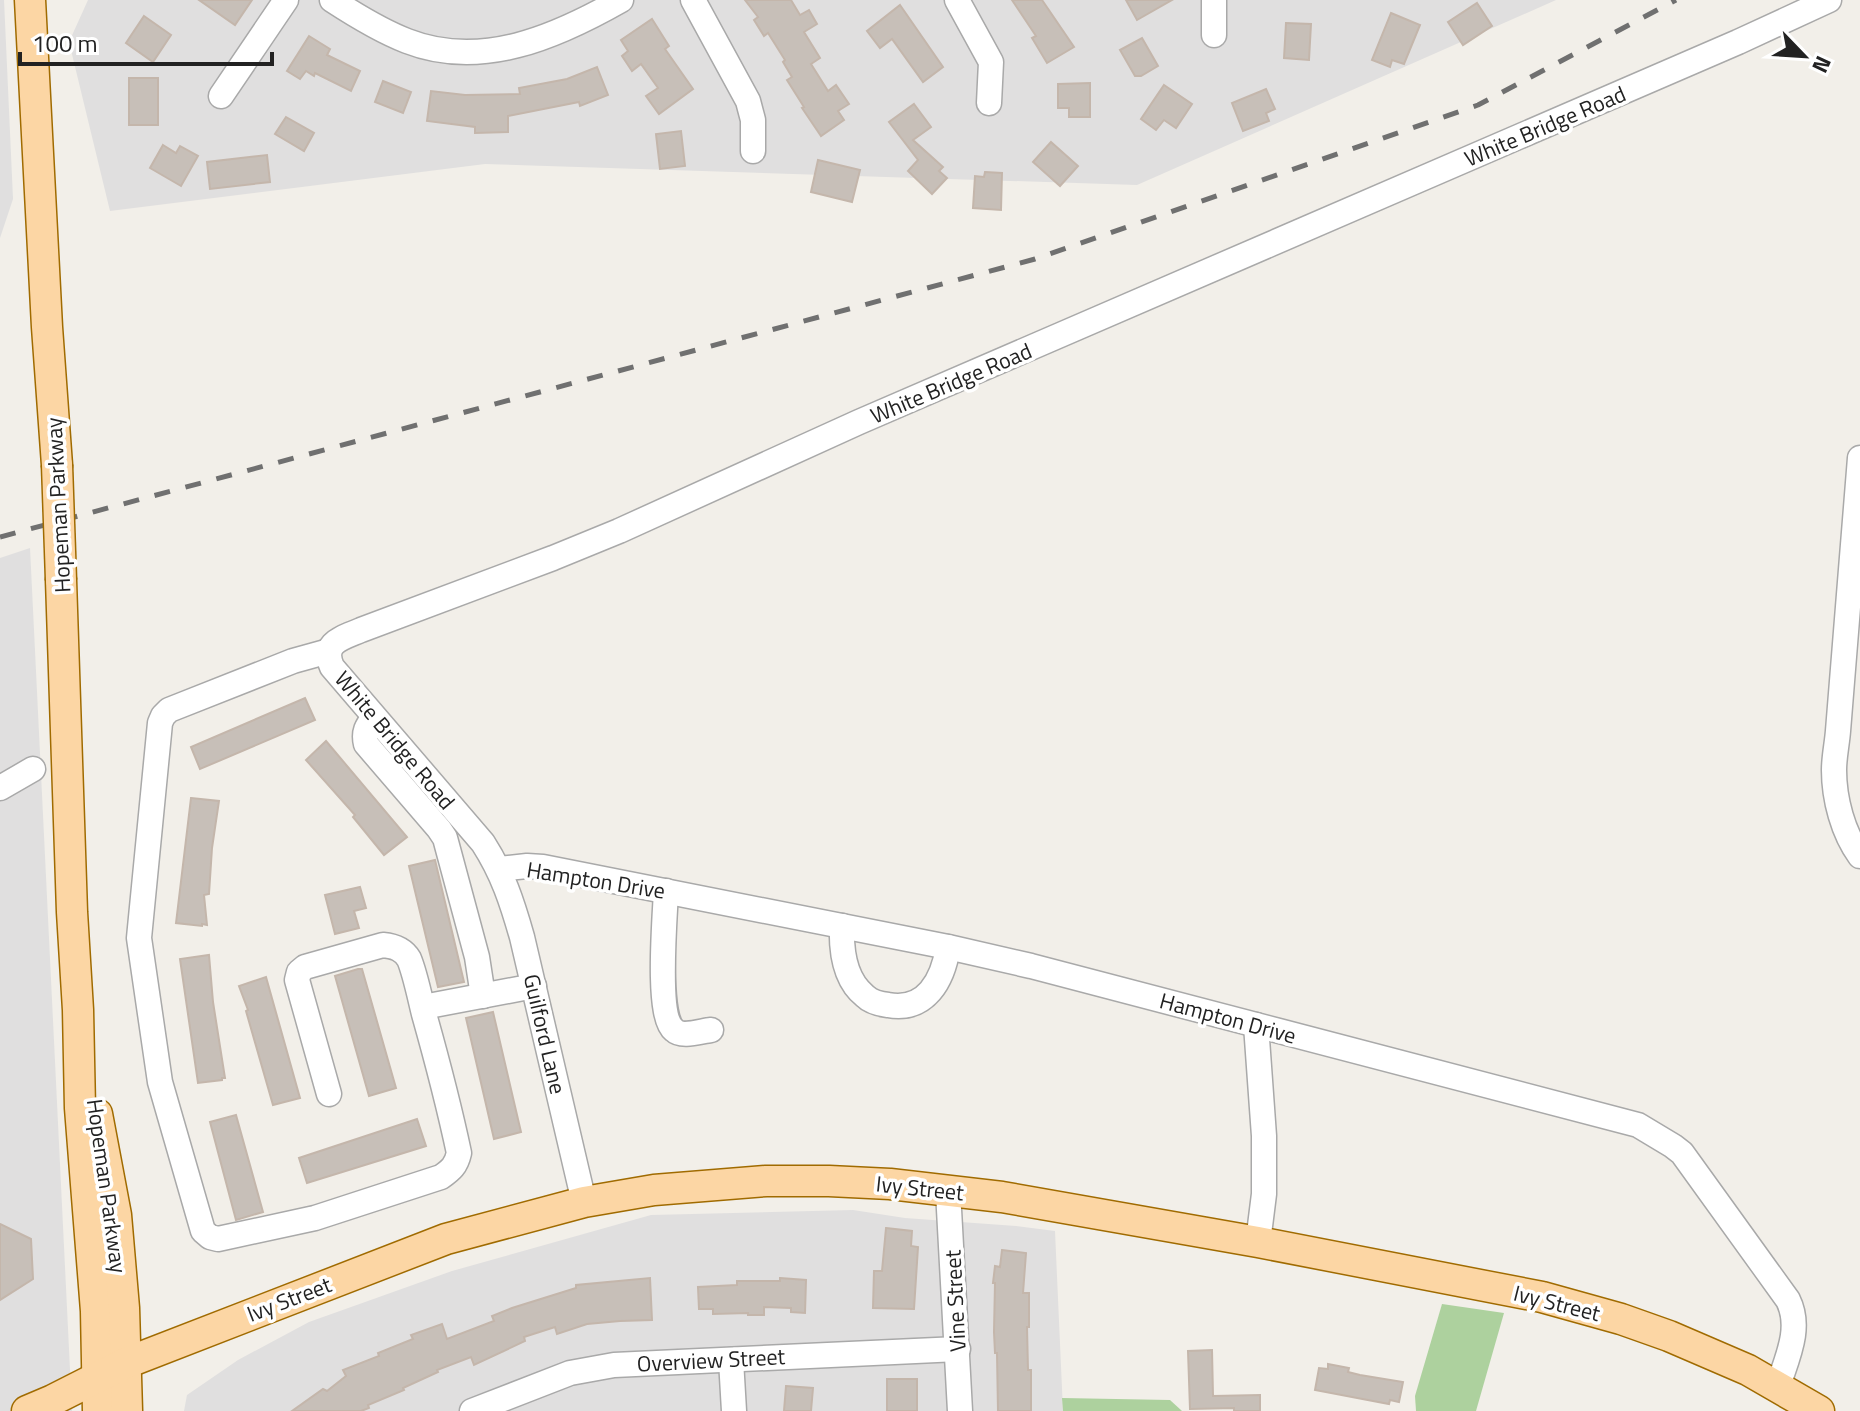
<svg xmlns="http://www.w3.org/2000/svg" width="1860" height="1411" viewBox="0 0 1860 1411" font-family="'Titillium Web',sans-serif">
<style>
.residential{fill:#e0dfdf}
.forest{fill:#add19e}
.building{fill:#c7bfb8;stroke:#c4b6ab;stroke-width:2}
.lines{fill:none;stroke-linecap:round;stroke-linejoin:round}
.minor-casing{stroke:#a9a9a9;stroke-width:27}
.major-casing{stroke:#a06b00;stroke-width:33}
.minor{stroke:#fff;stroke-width:24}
.major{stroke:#fcd6a4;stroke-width:30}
.rail{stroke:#707070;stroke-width:5;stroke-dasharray:16 16;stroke-linecap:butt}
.major-bridge-casing{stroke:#a06b00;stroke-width:33;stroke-linecap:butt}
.major-bridge{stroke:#fcd6a4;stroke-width:30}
.labels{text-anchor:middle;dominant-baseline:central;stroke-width:7;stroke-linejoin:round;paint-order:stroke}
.street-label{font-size:22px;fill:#222;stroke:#fff}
</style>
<rect width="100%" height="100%" fill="#f2efe9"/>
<g class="residential">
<path d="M0 0H4L13 199 0 238Z"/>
<path d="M88 0H1556L1137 185 485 164 110 211 69 42Z"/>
<path d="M30 548 72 1411H0V558Z"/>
<path d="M853 1210 905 1218 1016 1226 1055 1231 1063 1411H184L187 1395 238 1360 309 1322 452 1271 651 1215Z"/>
</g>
<g class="forest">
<path d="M1442 1304 1504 1313 1476 1411H1416L1415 1396Z"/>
<path d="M1062 1398 1170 1400 1182 1411H1063Z"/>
</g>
<g class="building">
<path d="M199 0H252L235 25Z"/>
<path d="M745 0H791L800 15 809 10 817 24 804 32 820 58 811 64 828 91 836 85 849 104 838 111 844 120 821 136 802 108 804 107 787 80 792 77 783 62 785 60 768 33 764 36 754 20 758 17Z"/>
<path d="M1012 0H1042L1074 47 1047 63 1032 38 1036 36Z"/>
<path d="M1126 0H1172L1137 20Z"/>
<path d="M1477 3 1492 26 1463 45 1448 22Z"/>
<path d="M900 5 943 67 923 82 892 39 880 48 867 31Z"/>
<path d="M1391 13 1420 25 1404 64 1392 60 1390 67 1372 60Z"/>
<path d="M144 16 171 35 153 62 126 43Z"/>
<path d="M652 19 669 46 665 49 693 89 659 114 646 96 658 88 641 64 632 71 622 56 628 51 621 40Z"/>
<path d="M1286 23 1311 24 1309 60 1284 58Z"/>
<path d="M309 36 330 49 327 55 360 71 351 91 315 73 314 76 306 71 300 79 287 71Z"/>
<path d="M1142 38 1158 66 1141 76H1135L1120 50Z"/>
<path d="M597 67 608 95 580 106 579 102 508 116V132L475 133V127L427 121 431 91 465 95 520 94 519 88 567 79Z"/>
<rect x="129" y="78" width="29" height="47"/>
<path d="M383 81 411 92 403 113 375 102Z"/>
<path d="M1090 83V117H1069V108H1058V84Z"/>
<path d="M1164 85 1192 104 1176 128 1164 120 1156 130 1141 119Z"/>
<path d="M1266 89 1275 109 1266 113 1269 121 1243 131 1232 103Z"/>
<path d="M914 104 931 127 913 140 943 167 939 171 947 178 932 194 908 171 918 160 889 122Z"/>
<path d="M286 117 314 133 304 151 275 134Z"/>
<path d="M681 131 685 166 660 169 656 134Z"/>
<path d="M1051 142 1078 166 1060 186 1033 162Z"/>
<path d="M163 145 176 153 180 146 198 156 181 186 150 168Z"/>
<path d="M267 155 270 182 210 189 207 162Z"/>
<path d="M818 160 860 170 852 202 811 192Z"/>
<path d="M985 172 1002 173 1001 210 973 208 975 176 984 177Z"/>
<path d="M305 698 315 720 200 769 191 747Z"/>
<path d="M326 741 407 837 384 855 353 817 355 815 306 760Z"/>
<path d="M191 798 219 801 212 848 209 894 204 895 207 925 202 924V926L176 923Z"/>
<path d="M435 860 464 982 438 987 409 866Z"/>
<path d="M360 887 366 908 354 911 359 928 335 934 325 895Z"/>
<path d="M209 955 213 1002 225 1078H222V1080L198 1083 180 959Z"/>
<path d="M358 969H362L396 1088 369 1096 335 976Z"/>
<path d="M266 977 300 1098 273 1105 246 1011 248 1010 239 986Z"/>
<path d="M493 1012 521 1132 494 1139 466 1018Z"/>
<path d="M236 1115 263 1212 236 1220 210 1122Z"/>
<path d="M417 1119 426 1146 307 1183 299 1158Z"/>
<path d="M0 1224 31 1239 33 1279 0 1300Z"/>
<path d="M886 1228 912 1231 911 1246 918 1247 914 1309 873 1308 874 1271H882Z"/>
<path d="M1002 1250 1026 1253 1023 1293H1029V1327H1027L1028 1370H1031V1411H998L997 1353H995L994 1332 995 1283H993L995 1266 1000 1267Z"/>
<path d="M650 1278 652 1320 620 1321 587 1324 557 1334 555 1327 524 1337 525 1341 474 1365 471 1357 437 1370 438 1372 403 1388 404 1390 368 1405 369 1408 361 1411H292L323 1389 327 1391 346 1376 343 1370 379 1356 378 1353 413 1339 411 1335 442 1324 447 1339 494 1321 492 1316 512 1308 576 1288V1285Z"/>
<path d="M780 1278 806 1280 805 1313 791 1312V1308L764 1307V1315H748V1313L713 1314V1309H699L698 1287 737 1285V1281H780Z"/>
<path d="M1212 1350 1213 1396 1260 1395V1411H1234V1408L1190 1409 1188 1351Z"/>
<path d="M1328 1364 1349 1368 1348 1372 1360 1375 1403 1382 1399 1402 1390 1400 1389 1404 1315 1390 1319 1368 1328 1369Z"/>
<rect x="887" y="1379" width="30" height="32"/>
<path d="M786 1386 813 1388 811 1411H784Z"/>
</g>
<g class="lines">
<defs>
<g id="minor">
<path d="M332 0C355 15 381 31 407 41 481 70 556 37 621 0"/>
<path d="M693 0 748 101 753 120V151"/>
<path d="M957 0 991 62 989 103"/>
<path d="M1214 35V0"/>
<path d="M221 96 286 0"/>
<path d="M1860 458 1838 731C1837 744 1834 757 1834 770 1834 799 1843 833 1860 856"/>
<path d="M374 717C367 726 363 732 366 744L439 829 445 838 477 957 483 996"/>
<path d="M0 788 33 769"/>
<path d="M499 869 527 866 543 867 948 947 1031 966 1638 1125 1673 1146 1682 1153 1788 1300C1802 1328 1787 1358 1778 1386"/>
<path d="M666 891C665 916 656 1016 674 1030 682 1038 701 1031 711 1030"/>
<path d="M842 926C841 951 845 980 865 996 871 1002 880 1004 888 1005 926 1012 943 980 948 947"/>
<path d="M423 1007 534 986"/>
<path d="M1256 1025 1264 1136V1194L1258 1242"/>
<path d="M329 1094 297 980 299 972 305 967 383 945C394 946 403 949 409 959 415 973 420 998 424 1014 437 1060 449 1106 459 1153 456 1166 451 1170 441 1177L315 1218 218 1239 210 1237 203 1231 160 1082 139 938 160 723 163 716 169 710 293 661 329 651"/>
<path d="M948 1191 960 1411"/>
<path d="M584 1202 522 937C512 902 503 874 483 843L332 667C321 642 343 638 361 630L553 558 619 531 859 422 1738 42 1829 0"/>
<path d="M731 1360 734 1411"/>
<path d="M472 1411 570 1373 614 1365 958 1349"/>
</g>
<g id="major">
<path d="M30 0 47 327 57 465"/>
<path d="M61 580 72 912 78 1010 80 1108 96 1311 98 1411"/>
<path d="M97 1114 116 1215 124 1308 127 1411"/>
<path d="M27 1411 53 1400 126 1363 446 1239 584 1202 654 1190 766 1181H829L890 1184 1002 1197 1258 1242 1542 1297 1621 1319 1669 1336 1748 1370 1819 1411"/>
</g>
</defs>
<use href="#minor" class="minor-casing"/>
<use href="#major" class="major-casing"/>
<use href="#minor" class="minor"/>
<use href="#major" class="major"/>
<path class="rail" d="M0 537 1035 259 1478 105 1676 0"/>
<defs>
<path id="major-bridge" d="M57 465 61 580"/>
</defs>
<use href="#major-bridge" class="major-bridge-casing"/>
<use href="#major-bridge" class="major-bridge"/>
</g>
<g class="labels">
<g class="street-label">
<text transform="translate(1545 126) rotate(-23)">White Bridge Road</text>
<text transform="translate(951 383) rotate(-23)">White Bridge Road</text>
<text transform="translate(58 505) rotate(-93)">Hopeman Parkway</text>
<text transform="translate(395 740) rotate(50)">White Bridge Road</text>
<text transform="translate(596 880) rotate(9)">Hampton Drive</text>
<text transform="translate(1228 1018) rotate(15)">Hampton Drive</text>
<text transform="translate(545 1034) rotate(77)">Guilford Lane</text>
<text transform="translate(107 1186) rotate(82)">Hopeman Parkway</text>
<text transform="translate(920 1188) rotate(6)">Ivy Street</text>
<text transform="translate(289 1299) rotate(-21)">Ivy Street</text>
<text transform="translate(955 1301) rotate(-93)">Vine Street</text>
<text transform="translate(1557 1303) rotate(14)">Ivy Street</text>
<text transform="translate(711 1360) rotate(-3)">Overview Street</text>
</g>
</g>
<g transform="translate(1804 56) rotate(115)" stroke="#ffffff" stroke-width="6" paint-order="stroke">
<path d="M0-6L14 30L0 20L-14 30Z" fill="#222222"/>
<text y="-12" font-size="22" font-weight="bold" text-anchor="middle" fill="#222222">N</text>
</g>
<path d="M20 52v12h252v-12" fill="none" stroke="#222222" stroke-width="4"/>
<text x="32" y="52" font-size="24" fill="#222222" stroke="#ffffff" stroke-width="6" paint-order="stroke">100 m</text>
</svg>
